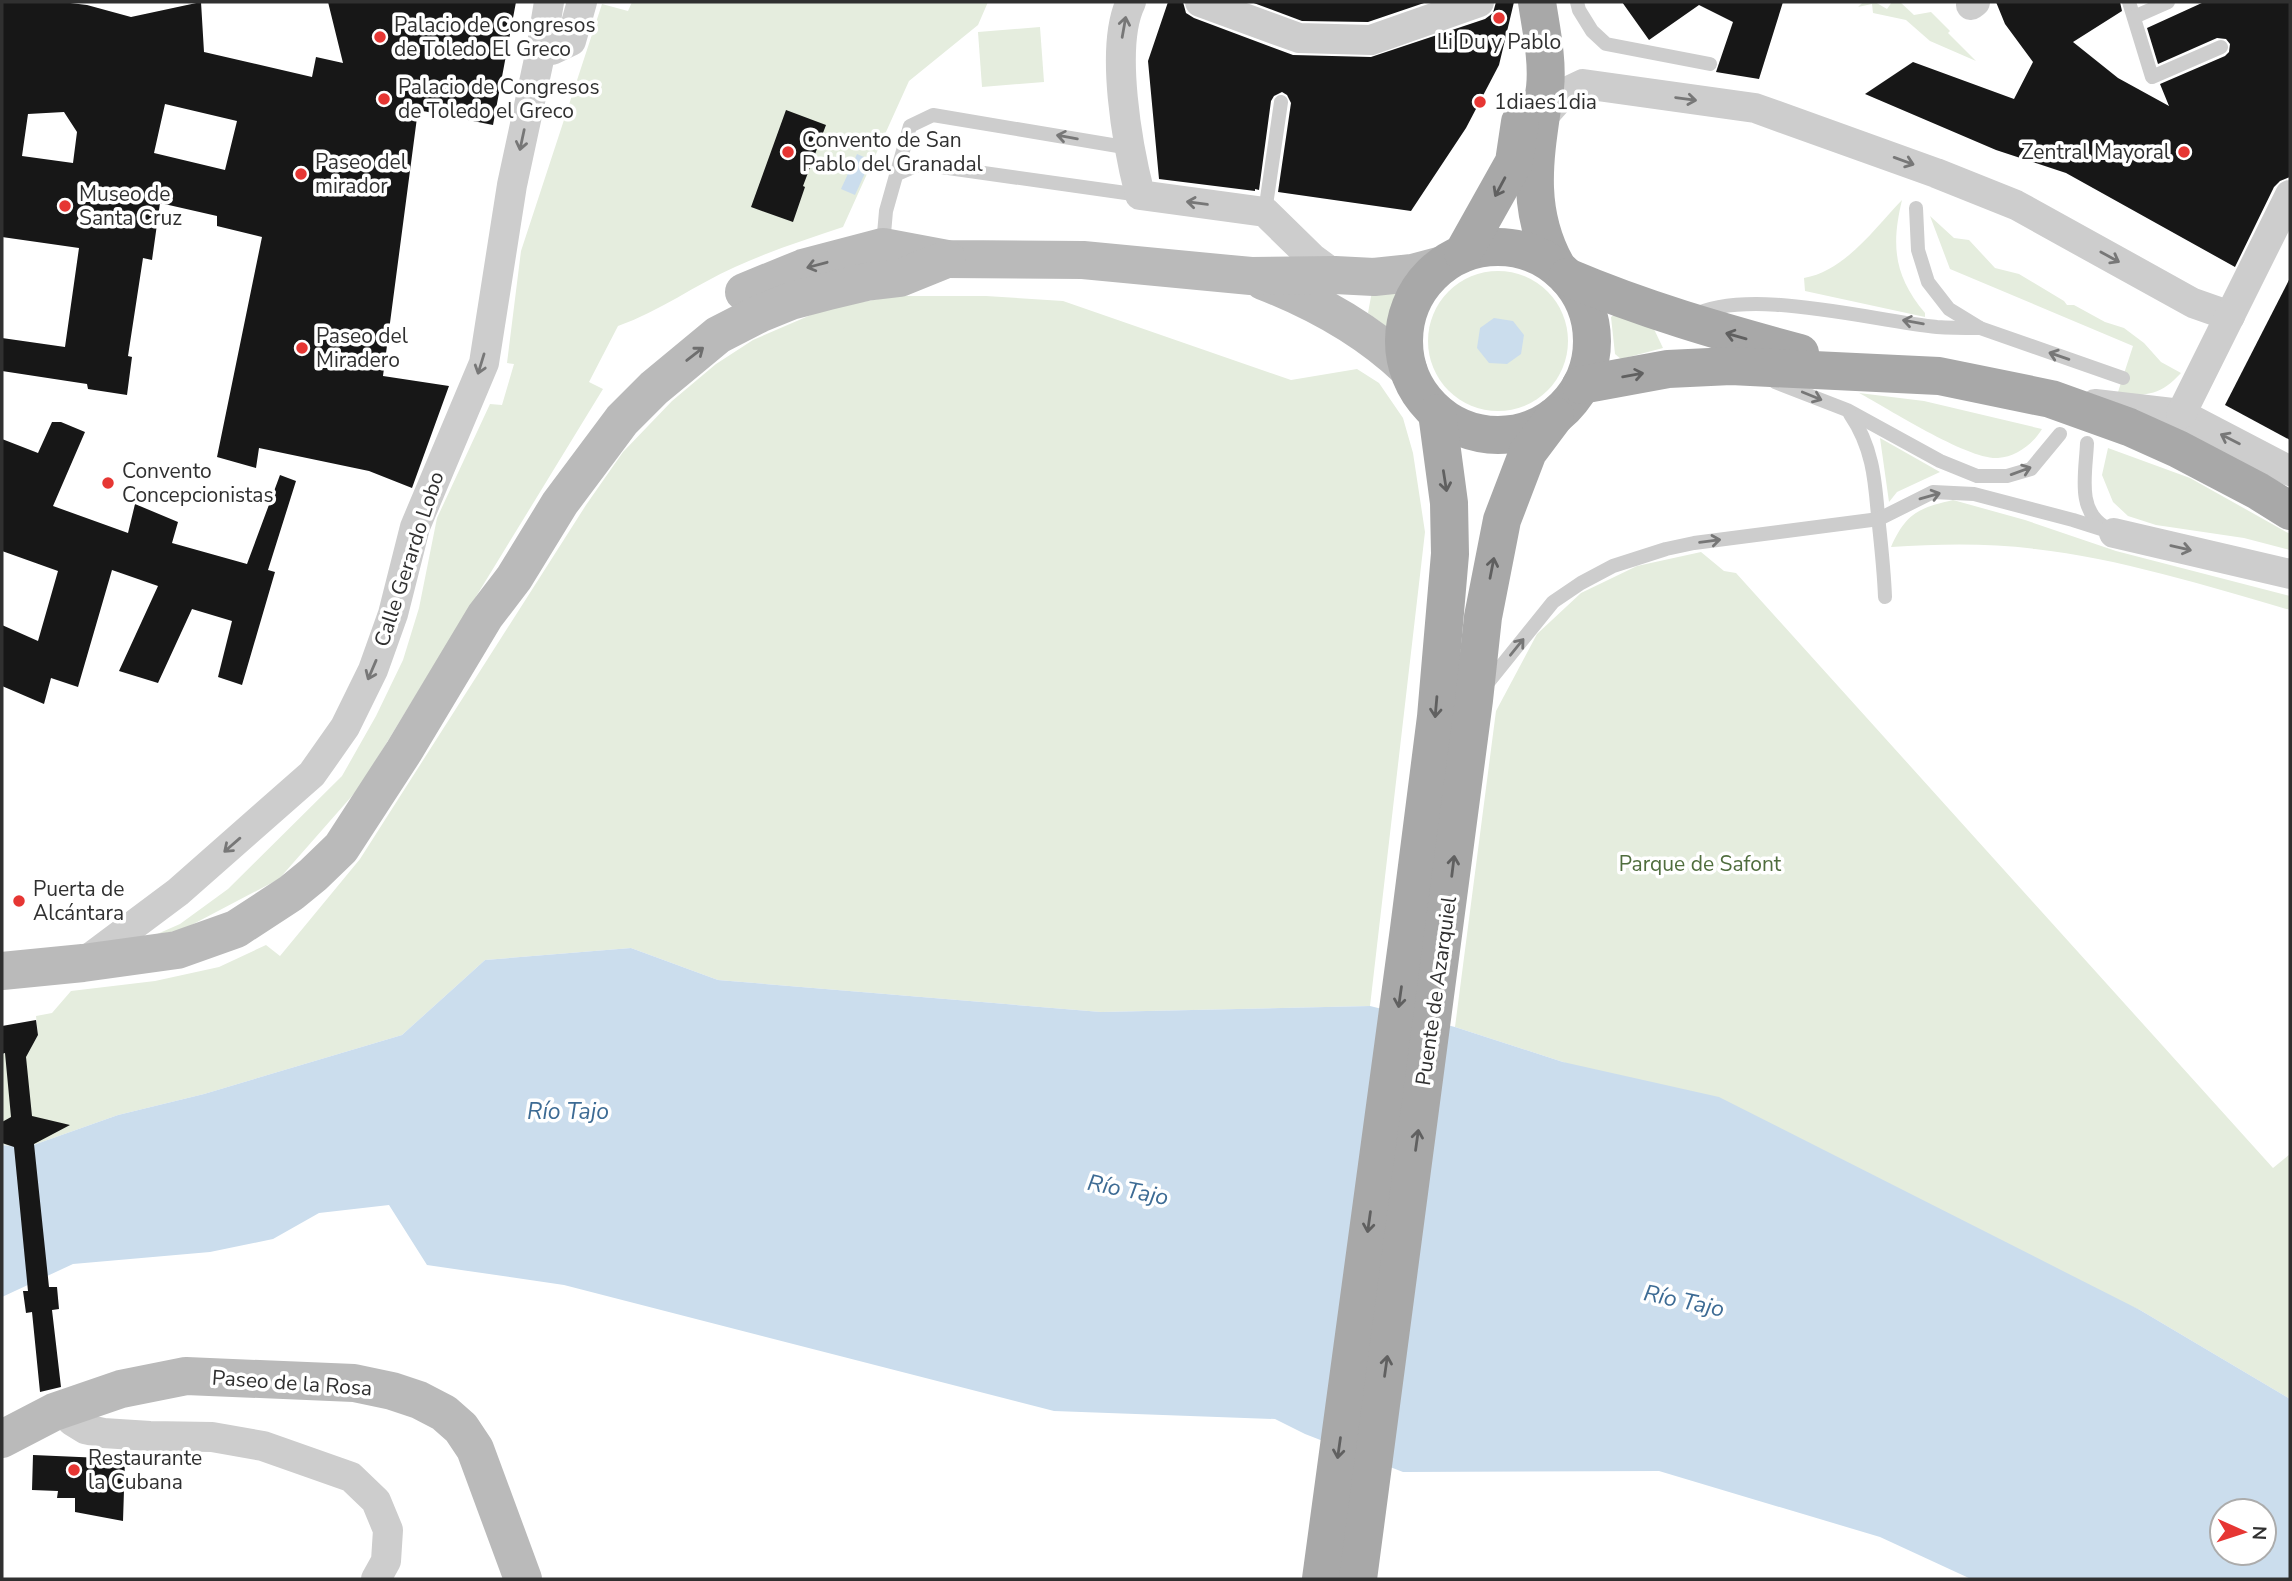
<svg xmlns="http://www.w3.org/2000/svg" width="2292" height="1581" viewBox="0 0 2292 1581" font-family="'Nunito Sans',sans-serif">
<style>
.green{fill:#e5edde}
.water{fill:#cbdded;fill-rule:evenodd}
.building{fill:#171717;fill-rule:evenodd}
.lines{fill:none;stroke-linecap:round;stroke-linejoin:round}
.lane{stroke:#cdcdcd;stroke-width:14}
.street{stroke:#cdcdcd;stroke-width:30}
.secondary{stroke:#bababa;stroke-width:38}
.primary{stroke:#a8a8a8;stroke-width:38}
.oneway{stroke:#777}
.oneway2{stroke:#606060}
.oneway3{stroke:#6e6e6e}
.poi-dot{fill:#e63633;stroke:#fff;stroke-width:2.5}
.labels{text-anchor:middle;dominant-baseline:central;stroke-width:7;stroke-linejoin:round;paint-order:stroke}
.poi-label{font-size:21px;fill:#303030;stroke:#fff;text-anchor:start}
.street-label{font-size:21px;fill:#303030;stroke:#fff}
.park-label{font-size:21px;fill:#4f6d3d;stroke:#fff}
.water-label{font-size:23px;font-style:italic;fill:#3d6b94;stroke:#fff}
</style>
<rect width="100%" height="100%" fill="#fff"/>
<g class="green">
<path d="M632 2H988L978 25 909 81 843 227C807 239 770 251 735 267 695 285 660 311 618 326L589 382 603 389 359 788 279 879 182 930 155 935 180 924 228 889 342 776 376 716 403 660 419 608 437 518 490 404 502 405 514 364 507 363 521 251 602 4 628 11Z"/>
<path d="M1863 2H1875L1887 9 1892 2H1900L1914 15 1931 12 1950 31 1948 33 1976 61 1930 41 1906 20 1873 13 1872 4 1858 7Z"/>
<path d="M1040 27 1044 82 982 87 978 32Z"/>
<path d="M1902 200C1891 246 1894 276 1925 313V317L1805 291 1804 278C1845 271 1875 228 1902 200Z"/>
<path d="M1930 216 1954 238 1969 240 1995 268 2019 274 2064 301 2067 305H2074L2105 322 2124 328 2144 343 2161 362 2181 373C2161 395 2148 395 2120 396L2118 392 2133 346 1950 269Z"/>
<circle cx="1498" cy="341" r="70"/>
<path d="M1398 288 1387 327 1368 313 1372 291Z"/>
<path d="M896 296H986L1063 301 1291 380 1357 369 1379 383 1403 418 1413 453 1425 532 1370 1006 1101 1012 718 980 631 948 485 960 402 1035 204 1094 118 1115 25 1148 2 1145V1054L30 1049 38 1035 36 1016 52 1013 71 991 155 981 219 967 266 945 280 956 360 859 586 505 623 452 672 401 716 364 753 340 827 308Z"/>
<path d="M1617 313 1652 325 1663 348 1621 359 1615 354 1611 317Z"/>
<path d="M1859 393 1924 401 2042 429C2033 444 2016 457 1998 458 1968 460 1889 409 1859 393Z"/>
<path d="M1880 438 1940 472 1897 492 1889 502Z"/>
<path d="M2108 448 2190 478 2290 534V550L2244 538 2156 525 2128 516 2113 502 2102 475Z"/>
<path d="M1953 500 2025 520 2116 551 2290 596V610C2210 587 2118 558 2035 549 1988 543 1939 544 1891 547 1906 513 1919 508 1953 500Z"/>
<path d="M1701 552 1724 571 1736 573 2273 1168 2290 1154V1399L2140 1310 1563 1062 1455 1027 1496 711 1537 634 1581 593 1637 566Z"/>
</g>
<g class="water">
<path d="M857 154 871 160 855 195 841 189Z"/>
<path d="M1494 318 1513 321 1524 335 1521 354 1507 364 1489 363 1477 348 1480 328Z"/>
<path d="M631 948 718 980 1101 1012 1370 1006 1455 1027 1563 1062 1719 1097 2140 1310 2290 1399V1579H1971L1880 1537 1659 1471 1403 1472 1305 1434 1275 1419 1054 1411 564 1285 427 1265 389 1205 319 1213 273 1239 210 1252 73 1264 2 1297V1145L25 1148 118 1115 204 1094 402 1035 485 960ZM2222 1511H2264V1553H2222Z"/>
</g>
<g class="building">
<path d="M2 2H62L87 5 131 17 201 2 204 52 312 77 316 57 343 63 328 2H516L493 125 418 110 383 376 449 386 412 488 369 471 259 448 256 468 217 457 262 237 217 226V216L160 203 152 260 143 258 128 356 132 357 127 395 88 389 87 384 2 371V338L65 347 79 248 2 237ZM165 104 237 121 225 170 154 153ZM64 112 77 132 73 163 22 156 28 114Z"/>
<path d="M1168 2H1183L1186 13 1194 18 1293 55 1371 57 1485 19 1493 13 1496 2H1514L1499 65 1466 128 1411 211 1278 192 1291 103 1287 95 1282 92 1274 96 1271 101 1259 190 1255 189V191L1159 179 1148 61Z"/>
<path d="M1251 2H1427L1368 22 1302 21Z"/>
<path d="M1622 2H1783L1759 79 1716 72 1733 22 1699 5 1649 40Z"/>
<path d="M1996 2H2120L2122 11 2073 42 2118 78 2169 106 2160 84 2225 56 2229 52 2230 44 2226 39 2217 38 2158 64 2147 28 2204 2H2290V177L2280 181 2274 187 2235 267 2066 173 1996 150 1865 94 1913 62 2014 99 2033 62 2005 24Z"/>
<path d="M786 110 826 125 803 186 805 187 793 222 751 207Z"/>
<path d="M2290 278V440L2225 405Z"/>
<path d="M52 422H61L85 432 53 506 128 533 135 504 178 522 172 543 247 564 280 475 296 481 268 570 275 572 242 685 218 677 232 621 192 609 158 683 119 671 158 586 112 570 78 687 51 678 44 704 2 686V625L38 641 58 571 2 551V439L38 453Z"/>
<path d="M36 1020 38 1035 26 1057 32 1116 70 1125 34 1144 49 1287H57L59 1309 52 1310 61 1387 40 1392 32 1312 26 1313 23 1291H28L14 1147 2 1143V1122L11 1117 5 1053 2 1054V1026Z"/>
<path d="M33 1455 125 1459 123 1521 75 1512V1498H57L58 1491 32 1490Z"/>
</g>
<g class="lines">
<g class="lane">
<path d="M1577 2 1579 10 1592 31 1606 44 1710 64"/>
<path d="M2129 2 2152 77 2221 47"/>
<path d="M2134 17 2168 2"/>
<path d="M897 174 920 164 1140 195"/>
<path d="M1916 208 1918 250 1928 282 1949 309 1980 328 2123 378"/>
<path d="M1265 212 1281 102"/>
<path d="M883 245 886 211 910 126 933 115 1118 146 1131 154"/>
<path d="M1692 316C1748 286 1873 321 1937 327 1951 328 1966 328 1980 328"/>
<path d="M1775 382 1847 410 1940 461 1977 476H2007L2031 469 2060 434"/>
<path d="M1850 414C1872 446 1875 478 1878 516 1881 544 1884 570 1885 597"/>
<path d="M2087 443C2086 472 2076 510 2105 527"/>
<path d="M1486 685 1553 602 1581 583 1613 566 1666 549 1694 543 1879 519 1933 492 1974 494 2073 520 2114 533"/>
</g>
<g class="street">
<path d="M1131 2C1109 46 1128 148 1140 195L1265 212 1312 258 1335 275"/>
<path d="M1200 2 1299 38 1371 40 1479 2"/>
<path d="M1971 5 1975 2"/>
<path d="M541 50H552L571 41 582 2"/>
<path d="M1539 121 1564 93 1583 84 1755 108 1936 173 2016 205 2193 303 2230 316"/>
<path d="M2095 404 2181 414 2290 471"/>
<path d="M2181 414 2290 195"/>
<path d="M2114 533 2290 574"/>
<path d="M83 963 178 892 312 774 345 727 373 670 393 614 415 527 484 363 512 185 541 50 549 2"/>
<path d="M66 1408 72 1421 85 1429 103 1433 150 1436 212 1437 263 1446 351 1477 376 1501 388 1530 386 1561 376 1579"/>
</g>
<g class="secondary">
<path d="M1263 281C1317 302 1366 329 1408 369"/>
<path d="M744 292 803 268 883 247 947 259 1083 260 1251 276 1335 275 1374 277 1412 273 1442 265"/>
<path d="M2 971 83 963 177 950 236 929 291 893 313 875 341 848 404 751 485 616 514 578 560 503 622 420 654 388 718 335 759 314 791 301 829 291 866 282 900 278 947 259"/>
<path d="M2 1439 54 1412 121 1389 186 1376 354 1383 392 1391 419 1400 444 1413 461 1428 475 1449 523 1579"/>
</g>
<g class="primary">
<path d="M1537 2C1541 29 1548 60 1545 88 1536 152 1523 207 1557 267"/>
<circle cx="1498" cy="341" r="94"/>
<path d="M1463 253 1514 162 1520 122"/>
<path d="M1567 277C1642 309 1721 332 1800 353"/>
<path d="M1581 385 1668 369 1731 366 1939 376 2051 399 2129 427 2178 449 2258 491 2290 511"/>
<path d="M1321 1579 1409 929 1436 717 1450 554 1449 503 1437 413"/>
<path d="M1358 1579 1474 700 1483 617 1502 520 1528 452 1555 416"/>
</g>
</g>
<defs><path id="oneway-shaft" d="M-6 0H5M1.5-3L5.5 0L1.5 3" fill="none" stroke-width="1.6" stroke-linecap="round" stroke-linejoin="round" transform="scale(1.75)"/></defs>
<g class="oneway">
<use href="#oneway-shaft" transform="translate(1124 27) rotate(-80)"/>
<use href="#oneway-shaft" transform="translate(1686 99) rotate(8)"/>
<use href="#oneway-shaft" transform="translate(1067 137) rotate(-170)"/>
<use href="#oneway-shaft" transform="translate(522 140) rotate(102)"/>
<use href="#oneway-shaft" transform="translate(1904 161) rotate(20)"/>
<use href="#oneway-shaft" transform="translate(1197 203) rotate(-172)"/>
<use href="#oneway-shaft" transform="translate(2110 257) rotate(29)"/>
<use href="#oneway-shaft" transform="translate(1913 322) rotate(-170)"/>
<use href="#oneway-shaft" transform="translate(2059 356) rotate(-161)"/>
<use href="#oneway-shaft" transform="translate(481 364) rotate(107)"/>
<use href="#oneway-shaft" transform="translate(1812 396) rotate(22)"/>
<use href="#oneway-shaft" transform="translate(2230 439) rotate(-153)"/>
<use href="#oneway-shaft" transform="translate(2021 471) rotate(-20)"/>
<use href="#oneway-shaft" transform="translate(1930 496) rotate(-16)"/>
<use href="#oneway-shaft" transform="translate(1710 541) rotate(-7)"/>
<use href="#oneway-shaft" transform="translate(2181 548) rotate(13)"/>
<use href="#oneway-shaft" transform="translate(1517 647) rotate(-51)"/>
<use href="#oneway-shaft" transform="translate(372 670) rotate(113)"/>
<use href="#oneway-shaft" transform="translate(232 845) rotate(139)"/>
</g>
<g class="oneway2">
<use href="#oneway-shaft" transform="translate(1500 187) rotate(118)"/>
<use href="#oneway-shaft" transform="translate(1736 336) rotate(-164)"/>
<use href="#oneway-shaft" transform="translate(1633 375) rotate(-10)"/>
<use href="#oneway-shaft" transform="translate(1445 481) rotate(81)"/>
<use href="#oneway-shaft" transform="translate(1492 568) rotate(-79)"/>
<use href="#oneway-shaft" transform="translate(1436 707) rotate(95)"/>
<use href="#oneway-shaft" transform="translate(1453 866) rotate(-83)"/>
<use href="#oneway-shaft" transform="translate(1400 997) rotate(98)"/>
<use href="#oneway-shaft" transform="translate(1417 1140) rotate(-82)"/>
<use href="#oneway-shaft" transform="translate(1369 1222) rotate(98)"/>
<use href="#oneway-shaft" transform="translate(1386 1366) rotate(-82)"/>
<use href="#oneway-shaft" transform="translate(1339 1448) rotate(98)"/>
</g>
<g class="oneway3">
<use href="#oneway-shaft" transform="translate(817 265) rotate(165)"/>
<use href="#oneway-shaft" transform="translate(695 354) rotate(-38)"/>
</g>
<g class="poi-dot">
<circle cx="1499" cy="18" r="7"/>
<circle cx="380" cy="37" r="7"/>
<circle cx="384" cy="99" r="7"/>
<circle cx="1480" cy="102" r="7"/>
<circle cx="788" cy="152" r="7"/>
<circle cx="2184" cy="152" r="7"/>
<circle cx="301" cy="174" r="7"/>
<circle cx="65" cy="206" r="7"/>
<circle cx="302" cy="348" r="7"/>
<circle cx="108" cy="483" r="7"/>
<circle cx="19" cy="901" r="7"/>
<circle cx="74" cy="1470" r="7"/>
</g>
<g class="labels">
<g class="poi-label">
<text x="394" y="25">Palacio de Congresos<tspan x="394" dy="24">de Toledo El Greco</tspan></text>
<text x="1499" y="42" text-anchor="middle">Li Du y Pablo</text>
<text x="398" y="87">Palacio de Congresos<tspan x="398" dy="24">de Toledo el Greco</tspan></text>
<text x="1494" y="102">1diaes1dia</text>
<text x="802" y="140">Convento de San<tspan x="802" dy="24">Pablo del Granadal</tspan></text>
<text x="2170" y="152" text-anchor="end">Zentral Mayoral</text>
<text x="315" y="162">Paseo del<tspan x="315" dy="24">mirador</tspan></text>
<text x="79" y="194">Museo de<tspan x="79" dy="24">Santa Cruz</tspan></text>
<text x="316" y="336">Paseo del<tspan x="316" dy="24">Miradero</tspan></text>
<text x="122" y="471">Convento<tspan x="122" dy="24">Concepcionistas</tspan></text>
<text x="33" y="889">Puerta de<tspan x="33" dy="24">Alcántara</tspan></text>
<text x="88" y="1458">Restaurante<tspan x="88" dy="24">la Cubana</tspan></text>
</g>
<g class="street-label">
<text transform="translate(409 559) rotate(-72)">Calle Gerardo Lobo</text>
<text transform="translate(1436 991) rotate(-82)">Puente de Azarquiel</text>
<text transform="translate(292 1383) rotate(4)">Paseo de la Rosa</text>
</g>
<g class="park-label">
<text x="1700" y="864">Parque de Safont</text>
</g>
<g class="water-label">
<text x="568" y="1111">Río Tajo</text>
<text transform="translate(1128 1190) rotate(11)">Río Tajo</text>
<text transform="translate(1684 1301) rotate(12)">Río Tajo</text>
</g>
</g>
<rect width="2292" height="1581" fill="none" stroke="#303030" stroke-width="7"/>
<g transform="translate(2243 1532) rotate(93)"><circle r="33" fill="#ffffff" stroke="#acacac" stroke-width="2"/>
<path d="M0-5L12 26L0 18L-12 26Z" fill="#e63633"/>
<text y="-10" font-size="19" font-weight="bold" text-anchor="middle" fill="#303030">N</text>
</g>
</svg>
